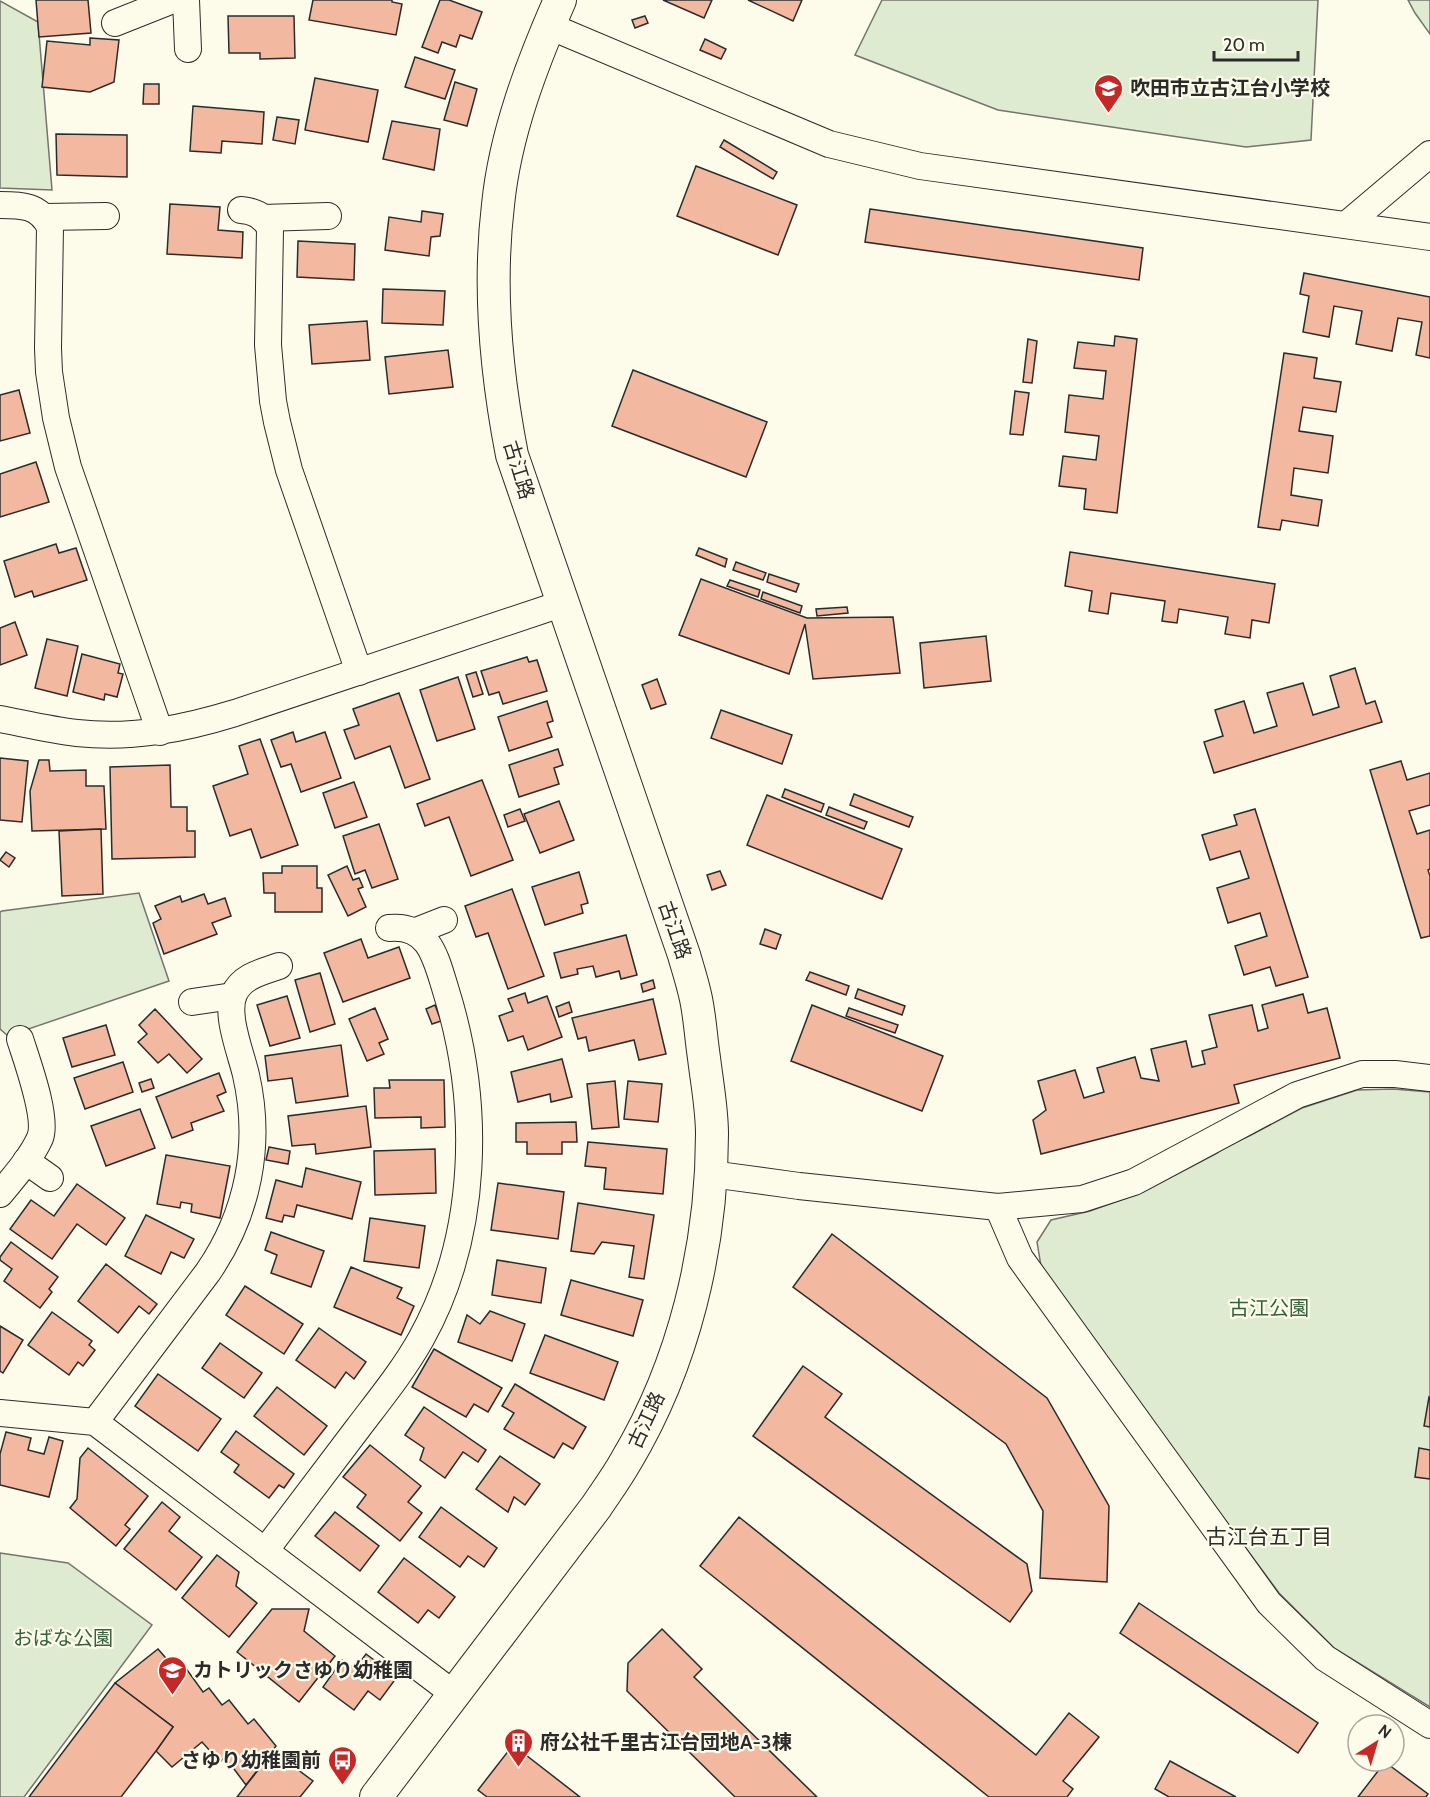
<svg xmlns="http://www.w3.org/2000/svg" width="1430" height="1797" viewBox="0 0 1430 1797" font-family="Cabin,'Noto Sans JP',sans-serif">
<style>
.green{fill:#deebd1;stroke:#74746e;stroke-width:1.5}
.building{fill:#f2b8a0;stroke:#2b2b2b;stroke-width:1.5}
.lines{fill:none;stroke-linecap:round;stroke-linejoin:round}
.minor-casing{stroke:#2b2b2b;stroke-width:28}
.tertiary-casing{stroke:#2b2b2b;stroke-width:34}
.minor{stroke:#fdfbea;stroke-width:26}
.tertiary{stroke:#fdfbea;stroke-width:32}
.labels{text-anchor:middle;dominant-baseline:central;stroke-width:4.5;stroke-linejoin:round;paint-order:stroke}
.poi-label{font-size:20px;font-weight:bold;fill:#2b2b2b;stroke:#fdfbea;text-anchor:start}
.street-label{font-size:20px;fill:#2b2b2b;stroke:#fdfbea}
.park-label{font-size:20px;fill:#34623c;stroke:#fdfbea}
.neighbourhood-label{font-size:21px;fill:#2b2b2b;stroke:#fdfbea}
</style>
<rect width="100%" height="100%" fill="#fdfbea"/>
<g class="green">
<path d="M882 0H1318L1311 140 1246 147 998 110 855 55Z"/>
<path d="M1408 0H1430V34L1415 13Z"/>
<path d="M0 1 38 22 52 190 0 188Z"/>
<path d="M139 893 169 981 8 1036 0 1029V912L2 911Z"/>
<path d="M1393 1089 1430 1092V1707L1334 1648 1279 1593 1042 1272 1037 1242 1051 1220 1090 1211 1143 1192 1217 1153 1226 1146 1249 1136 1302 1108 1357 1090Z"/>
<path d="M0 1553 68 1563 152 1625 24 1797H0Z"/>
</g>
<g class="building">
<path d="M36 0H88L91 33 39 37Z"/>
<path d="M313 0H392V2L402 4 396 35 309 20Z"/>
<path d="M440 0H449L482 12 472 39 460 35 456 47 442 42 438 53 422 47Z"/>
<path d="M663 0H712L704 18Z"/>
<path d="M748 0H802L793 21Z"/>
<path d="M228 16H294L295 58 260 59V53H229Z"/>
<path d="M645 16 648 23 635 28 632 20Z"/>
<path d="M90 38 119 40 114 82 90 92 42 87 47 41 90 45Z"/>
<path d="M705 39 726 49 721 59 700 50Z"/>
<path d="M415 57 455 70 445 99 405 87Z"/>
<path d="M315 78 378 90 368 142 305 130Z"/>
<path d="M455 82 477 89 467 126 444 120Z"/>
<path d="M144 84H159V104H143Z"/>
<path d="M193 106 264 112 262 144 222 141 221 153 190 151Z"/>
<path d="M277 117 299 120 295 144 273 140Z"/>
<path d="M392 121 440 129 434 170 383 159Z"/>
<path d="M56 134 127 135V177L57 175Z"/>
<path d="M724 140 777 172 773 179 720 147Z"/>
<path d="M696 166 797 205 778 255 677 216Z"/>
<path d="M170 204 220 207 218 230 243 232 242 258 167 254Z"/>
<path d="M870 209 1143 248 1139 280 865 242Z"/>
<path d="M422 211 443 214 440 236 431 237 429 256 385 250 389 217 421 222Z"/>
<path d="M298 241 355 244 354 280 297 277Z"/>
<path d="M1304 273 1430 297V358L1416 355 1422 322 1398 318 1392 351 1356 344 1362 311 1334 306 1329 337 1303 332 1309 296 1300 294Z"/>
<path d="M383 289 445 291 443 325 382 323Z"/>
<path d="M367 321 370 360 312 364 309 325Z"/>
<path d="M1115 336 1137 339 1117 513 1084 509 1086 489 1059 486 1063 456 1096 460 1099 436 1065 432 1069 395 1103 399 1106 371 1074 368 1078 342 1114 346Z"/>
<path d="M1028 339 1037 341 1032 383 1023 382Z"/>
<path d="M448 350 453 387 389 394 385 357Z"/>
<path d="M1284 353 1317 358 1314 378 1341 382 1336 412 1303 407 1299 431 1333 436 1328 473 1294 468 1291 495 1322 500 1318 526 1282 520 1280 530 1258 527Z"/>
<path d="M633 370 767 422 746 477 612 426Z"/>
<path d="M19 390 30 433 0 441V395Z"/>
<path d="M1015 391 1029 393 1023 435 1010 434Z"/>
<path d="M36 462 49 502 0 517V474Z"/>
<path d="M56 544 59 553 76 548 87 580 34 597 32 591 15 597 4 561Z"/>
<path d="M699 548 727 559 725 567 696 555Z"/>
<path d="M1070 552 1275 584 1269 623 1252 620 1250 638 1225 634 1228 617 1179 609 1177 623 1162 621 1165 601 1111 593 1108 614 1089 611 1092 591 1065 586Z"/>
<path d="M736 562 766 573 763 580 733 570Z"/>
<path d="M769 574 799 584 796 592 767 582Z"/>
<path d="M701 579 807 618 893 617 900 673 813 679 805 624 789 674 679 635Z"/>
<path d="M730 580 760 590 758 597 727 586Z"/>
<path d="M763 592 802 606 800 613 761 599Z"/>
<path d="M847 607 848 613 817 616 816 609Z"/>
<path d="M15 622 27 655 0 665V628Z"/>
<path d="M986 636 991 681 924 688 920 643Z"/>
<path d="M47 639 78 646 67 696 35 688Z"/>
<path d="M82 654 120 664 118 673 123 674 117 697 105 694 104 700 73 692Z"/>
<path d="M527 657 529 662 537 660 547 691 503 704 499 692 489 695 481 671Z"/>
<path d="M1355 668 1366 704 1375 701 1382 722 1214 773 1204 742 1223 736 1215 710 1244 701 1254 733 1277 726 1267 693 1303 683 1313 715 1339 707 1330 676Z"/>
<path d="M476 672 483 694 473 697 466 675Z"/>
<path d="M458 677 475 729 437 741 420 690Z"/>
<path d="M657 679 666 704 651 709 642 685Z"/>
<path d="M399 693 430 779 405 788 390 746 355 759 344 730 359 725 353 709Z"/>
<path d="M547 701 553 721 547 723 552 737 509 751 498 717Z"/>
<path d="M721 710 792 735 782 764 711 738Z"/>
<path d="M293 732 296 742 325 732 341 778 301 792 291 764 281 767 271 740Z"/>
<path d="M260 739 298 845 261 858 251 829 230 836 213 786 248 774 239 746Z"/>
<path d="M558 749 563 765 554 768 559 784 519 797 509 765Z"/>
<path d="M0 758 28 761 22 822 0 820Z"/>
<path d="M39 760H49L50 771 86 770V786H104L106 829 32 831 30 791Z"/>
<path d="M1401 761 1407 780 1430 773V805L1409 811 1417 834 1430 830V869L1428 870 1430 876V936L1421 938 1370 770Z"/>
<path d="M170 765 171 807H187V831H195V857L112 859 110 767Z"/>
<path d="M482 780 513 860 471 876 449 817 425 826 417 804Z"/>
<path d="M354 782 367 817 335 828 323 793Z"/>
<path d="M785 789 824 804 821 812 782 797Z"/>
<path d="M854 794 913 817 909 827 850 805Z"/>
<path d="M767 795 902 849 882 899 747 845Z"/>
<path d="M559 801 574 840 540 853 524 814Z"/>
<path d="M829 807 867 822 864 829 826 815Z"/>
<path d="M520 809 525 821 508 827 504 815Z"/>
<path d="M1255 809 1308 977 1276 986 1270 967 1244 975 1235 946 1267 936 1260 913 1228 923 1217 888 1249 878 1240 851 1210 860 1202 835 1237 825 1234 815Z"/>
<path d="M379 824 398 879 372 888 365 870 355 874 343 836Z"/>
<path d="M101 829 103 894 62 896 59 831Z"/>
<path d="M6 852 15 858 9 867 0 860Z"/>
<path d="M282 866H317V888H322V912H275V893H264L263 873H282Z"/>
<path d="M347 866 353 880 359 878 363 887 358 889 366 907 348 916 328 875Z"/>
<path d="M720 871 726 885 712 890 707 875Z"/>
<path d="M579 872 588 903 581 905 583 913 545 925 532 887Z"/>
<path d="M512 889 544 976 508 989 488 933 476 937 465 906Z"/>
<path d="M204 894 208 904 225 898 231 916 212 923 217 934 164 954 153 923 161 919 155 906 180 896 182 902Z"/>
<path d="M765 929 781 935 776 949 760 944Z"/>
<path d="M626 935 637 975 621 979 619 971 596 977 593 966 577 969 578 974 561 978 554 953Z"/>
<path d="M361 939 368 958 399 947 410 978 343 1002 324 953Z"/>
<path d="M810 972 849 986 846 995 806 980Z"/>
<path d="M320 973 335 1024 310 1032 295 980Z"/>
<path d="M653 980 655 988 643 992 641 984Z"/>
<path d="M858 989 905 1006 902 1015 855 998Z"/>
<path d="M525 993 528 1003 547 996 562 1037 528 1050 523 1036 508 1041 499 1016 513 1011 508 999Z"/>
<path d="M1303 994 1308 1013 1327 1008 1340 1058 1234 1085 1239 1103 1041 1154 1033 1120 1046 1110 1038 1081 1075 1070 1084 1098 1104 1092 1097 1068 1135 1057 1141 1078 1159 1081 1151 1049 1186 1041 1192 1067 1205 1064 1202 1051 1217 1047 1209 1015 1252 1005 1258 1031 1268 1028 1262 1005Z"/>
<path d="M287 996 300 1038 270 1046 257 1005Z"/>
<path d="M653 999 666 1054 639 1060 634 1040 589 1051 586 1037 578 1039 572 1018Z"/>
<path d="M569 1002 572 1012 559 1017 556 1007Z"/>
<path d="M435 1005 441 1021 432 1024 426 1009Z"/>
<path d="M812 1005 943 1056 922 1111 791 1061Z"/>
<path d="M375 1008 388 1039 379 1043 384 1054 367 1061 349 1019Z"/>
<path d="M849 1008 898 1025 895 1033 846 1016Z"/>
<path d="M155 1009 202 1059 187 1073 169 1054 158 1063 138 1042 147 1034 139 1025Z"/>
<path d="M106 1025 115 1055 72 1067 63 1038Z"/>
<path d="M341 1045 348 1096 296 1103 292 1078 268 1081 265 1056Z"/>
<path d="M562 1059 572 1097 551 1102 550 1094 518 1102 511 1072Z"/>
<path d="M123 1062 133 1092 85 1109 74 1078Z"/>
<path d="M219 1073 226 1092 217 1096 224 1111 191 1123 193 1130 172 1138 156 1097Z"/>
<path d="M151 1079 154 1088 142 1092 139 1083Z"/>
<path d="M389 1080H444L445 1127 421 1128V1117L375 1118 374 1088H390Z"/>
<path d="M615 1081 619 1127 592 1129 587 1084Z"/>
<path d="M628 1081 662 1084 658 1122 624 1119Z"/>
<path d="M366 1106 371 1147 316 1154 315 1144 292 1146 288 1116Z"/>
<path d="M140 1109 155 1148 106 1166 91 1126Z"/>
<path d="M576 1122 577 1142H562V1154H527V1142H516V1123Z"/>
<path d="M588 1142 667 1149 663 1194 604 1189 606 1168 585 1166Z"/>
<path d="M269 1147 290 1151 288 1164 266 1160Z"/>
<path d="M435 1149 436 1193 375 1195 374 1151Z"/>
<path d="M166 1155 230 1166 220 1218 191 1212 192 1204 181 1202 180 1208 157 1204Z"/>
<path d="M306 1168 361 1182 352 1219 297 1205 294 1217 284 1215 282 1222 266 1218 276 1180 302 1187Z"/>
<path d="M498 1183 564 1192 558 1239 491 1230Z"/>
<path d="M77 1184 125 1218 106 1245 77 1224 52 1259 10 1229 31 1200 54 1216Z"/>
<path d="M578 1203 654 1215 644 1279 629 1277 634 1246 602 1242 594 1254 571 1251Z"/>
<path d="M146 1215 194 1239 184 1258 171 1252 161 1274 125 1256Z"/>
<path d="M370 1218 425 1226 419 1268 364 1261Z"/>
<path d="M271 1232 324 1251 311 1287 271 1273 277 1255 265 1250Z"/>
<path d="M832 1234 1047 1398 1109 1506 1107 1582 1040 1578 1043 1511 1006 1444 793 1287Z"/>
<path d="M11 1242 58 1277 49 1289 52 1292 40 1308 4 1281 12 1269 0 1260V1257Z"/>
<path d="M497 1260 546 1268 541 1303 492 1295Z"/>
<path d="M106 1264 157 1304 149 1314 139 1306 118 1333 78 1301Z"/>
<path d="M351 1267 402 1288 397 1298 414 1306 401 1335 334 1307Z"/>
<path d="M571 1280 643 1300 633 1336 561 1315Z"/>
<path d="M245 1286 303 1324 284 1354 226 1315Z"/>
<path d="M490 1311 525 1324 512 1361 458 1342 467 1315 480 1324Z"/>
<path d="M52 1312 92 1341 89 1345 95 1350 83 1366 78 1362 69 1375 28 1345Z"/>
<path d="M0 1326 23 1340 3 1373 0 1371Z"/>
<path d="M319 1328 366 1362 354 1379 346 1372 335 1388 296 1360Z"/>
<path d="M545 1335 618 1362 604 1400 530 1373Z"/>
<path d="M220 1343 262 1373 244 1398 202 1368Z"/>
<path d="M434 1349 502 1388 488 1412 474 1404 466 1417 412 1387Z"/>
<path d="M803 1366 842 1394 825 1417 1027 1564 1032 1591 1010 1622 753 1436Z"/>
<path d="M158 1374 221 1419 198 1451 135 1406Z"/>
<path d="M515 1384 586 1427 573 1449 563 1443 554 1458 504 1429 514 1413 502 1406Z"/>
<path d="M277 1387 327 1426 304 1455 254 1416Z"/>
<path d="M1429 1397 1430 1398V1427L1424 1426Z"/>
<path d="M424 1407 486 1450 478 1462 463 1452 445 1478 420 1460 424 1448 405 1435Z"/>
<path d="M236 1431 294 1474 284 1488 279 1485 269 1498 234 1472 239 1465 221 1452Z"/>
<path d="M6 1432 31 1438 28 1450 44 1454 49 1437 63 1441 49 1497 0 1485V1454Z"/>
<path d="M370 1445 421 1486 408 1502 422 1513 400 1541 357 1507 366 1495 343 1477Z"/>
<path d="M88 1448 148 1496 125 1525 130 1529 116 1546 70 1508 77 1499 80 1458Z"/>
<path d="M1419 1448 1430 1450V1479L1415 1477Z"/>
<path d="M500 1456 540 1484 525 1505 514 1497 508 1512 476 1489Z"/>
<path d="M162 1502 180 1517 169 1531 202 1557 176 1590 124 1549Z"/>
<path d="M441 1507 497 1548 484 1567 468 1556 460 1567 419 1537Z"/>
<path d="M335 1512 379 1546 360 1571 315 1536Z"/>
<path d="M739 1517 1036 1755 1069 1713 1099 1737 1063 1781 1073 1789 1067 1797H989L700 1566Z"/>
<path d="M217 1555 239 1572 236 1586 257 1603 229 1637 182 1598Z"/>
<path d="M404 1558 455 1597 439 1618 428 1610 418 1623 378 1592Z"/>
<path d="M1139 1603 1318 1723 1298 1753 1120 1633Z"/>
<path d="M272 1609H309L304 1631 335 1656 299 1702 237 1652Z"/>
<path d="M662 1629 702 1669 694 1677 817 1797H735L627 1691 628 1663Z"/>
<path d="M158 1649 178 1672 185 1667 203 1692 209 1688 222 1705 229 1700 248 1724 254 1719 276 1746 246 1785 225 1757 220 1762 202 1742 172 1767 156 1751 173 1727 115 1683Z"/>
<path d="M366 1654 397 1677 380 1700 368 1691 354 1710 323 1687 342 1660 355 1669Z"/>
<path d="M115 1683 173 1727 156 1751 121 1797H29Z"/>
<path d="M513 1745 580 1797H487L478 1790Z"/>
<path d="M273 1751 313 1781 300 1797H237Z"/>
<path d="M1170 1761 1236 1797H1169L1155 1789Z"/>
<path d="M1385 1762 1428 1794 1426 1797H1358Z"/>
</g>
<g class="lines">
<defs>
<g id="minor">
<path d="M186 0 188 49"/>
<path d="M115 23 173 0"/>
<path d="M549 26 829 144 920 166 1430 237"/>
<path d="M0 205C22 205 39 205 50 227L48 348 49 372 56 418 68 467 160 732"/>
<path d="M241 210C254 211 265 216 270 229L268 345 273 401 277 422 289 470 359 672"/>
<path d="M45 217 106 216"/>
<path d="M262 218 328 216"/>
<path d="M1346 225 1430 154"/>
<path d="M0 719C26 724 51 730 77 733 132 739 183 729 235 713L564 603"/>
<path d="M416 931 444 920"/>
<path d="M192 1002 233 996"/>
<path d="M26 1161 50 1178"/>
<path d="M711 1174 799 1186 998 1207 1082 1199 1134 1182 1297 1095 1362 1074H1395L1430 1078"/>
<path d="M0 1194C14 1177 31 1158 40 1138 48 1118 27 1061 20 1039"/>
<path d="M998 1207 1020 1258 1269 1603 1325 1658 1430 1725"/>
<path d="M0 1413 95 1422 454 1694"/>
<path d="M95 1422 208 1272C248 1214 262 1145 246 1075 241 1053 225 1015 234 994 242 976 262 972 279 966"/>
<path d="M265 1551C296 1510 327 1469 358 1428 380 1399 403 1371 421 1339 479 1235 481 1103 446 991 436 959 430 924 389 928"/>
</g>
<path id="tertiary" d="M376 1797 596 1507C606 1492 617 1477 626 1461 684 1364 712 1247 712 1134 712 1109 707 1083 704 1058 701 1038 700 1018 696 999 693 984 688 969 684 955L512 455C496 373 488 288 498 205 505 134 532 64 560 0"/>
</defs>
<use href="#minor" class="minor-casing"/>
<use href="#tertiary" class="tertiary-casing"/>
<use href="#minor" class="minor"/>
<use href="#tertiary" class="tertiary"/>
</g>
<defs>
<symbol id="school-pin" viewBox="-11 -11 22 30"><path d="M0 17L-7.5 6A9.5 9.5 0 1 1 7.5 6Z" fill="#c62828" stroke="#fdfbea"/><path d="M0-5L7-2L0 1L-7-2ZM-4 1L0 2.5L4 1V4Q0 6-4 4Z" fill="#fff"/></symbol>
<symbol id="building-pin" viewBox="-11 -11 22 30"><path d="M0 17L-7.5 6A9.5 9.5 0 1 1 7.5 6Z" fill="#c62828" stroke="#fdfbea"/><path d="M-4-6H4V6H1V3H-1V6H-4ZM-2.5-4.3h1.7v1.8h-1.7ZM.8-4.3h1.7v1.8H.8ZM-2.5-1h1.7V.8h-1.7ZM.8-1h1.7V.8H.8Z" fill="#fff"/></symbol>
<symbol id="bus-pin" viewBox="-11 -11 22 30"><path d="M0 17L-7.5 6A9.5 9.5 0 1 1 7.5 6Z" fill="#c62828" stroke="#fdfbea"/><path d="M-5-6H5V4H4V6H2V4H-2V6H-4V4H-5ZM-3.5-4V0h7V-4ZM-3.5 1.2v1.5H-2V1.2ZM2 1.2v1.5H3.5V1.2Z" fill="#fff"/></symbol>
</defs>
<g fill-rule="evenodd">
<use href="#school-pin" x="1092" y="72" width="33" height="45"/>
<use href="#school-pin" x="156" y="1654" width="33" height="45"/>
<use href="#building-pin" x="502" y="1726" width="33" height="45"/>
<use href="#bus-pin" x="326" y="1744" width="33" height="45"/>
</g>
<g class="labels">
<g class="poi-label">
<text x="1130" y="88">吹田市立古江台小学校</text>
<text x="193" y="1670">カトリックさゆり幼稚園</text>
<text x="540" y="1742">府公社千里古江台団地A-3棟</text>
<text x="321" y="1760" text-anchor="end">さゆり幼稚園前</text>
</g>
<g class="street-label">
<text transform="translate(519 470) rotate(73)">古江路</text>
<text transform="translate(675 930) rotate(71)">古江路</text>
<text transform="translate(646 1420) rotate(-65)">古江路</text>
</g>
<g class="park-label">
<text x="1269" y="1308">古江公園</text>
<text x="63" y="1638">おばな公園</text>
</g>
<g class="neighbourhood-label">
<text x="1269" y="1536">古江台五丁目</text>
</g>
</g>
<g transform="translate(1376 1743) rotate(37)"><circle r="28" fill="#fdfbea" stroke="#a9a89e" stroke-width="1.5"/>
<path d="M0-4.5L10 22L0 15L-10 22Z" fill="#c62828"/>
<text y="-9" font-size="16" font-weight="bold" text-anchor="middle" fill="#2b2b2b">N</text>
</g>
<path d="M1214 51v9h84v-9" fill="none" stroke="#2b2b2b" stroke-width="3"/>
<text x="1223" y="51" font-size="18" fill="#2b2b2b" stroke="#fdfbea" stroke-width="4.5" paint-order="stroke">20 m</text>
</svg>
